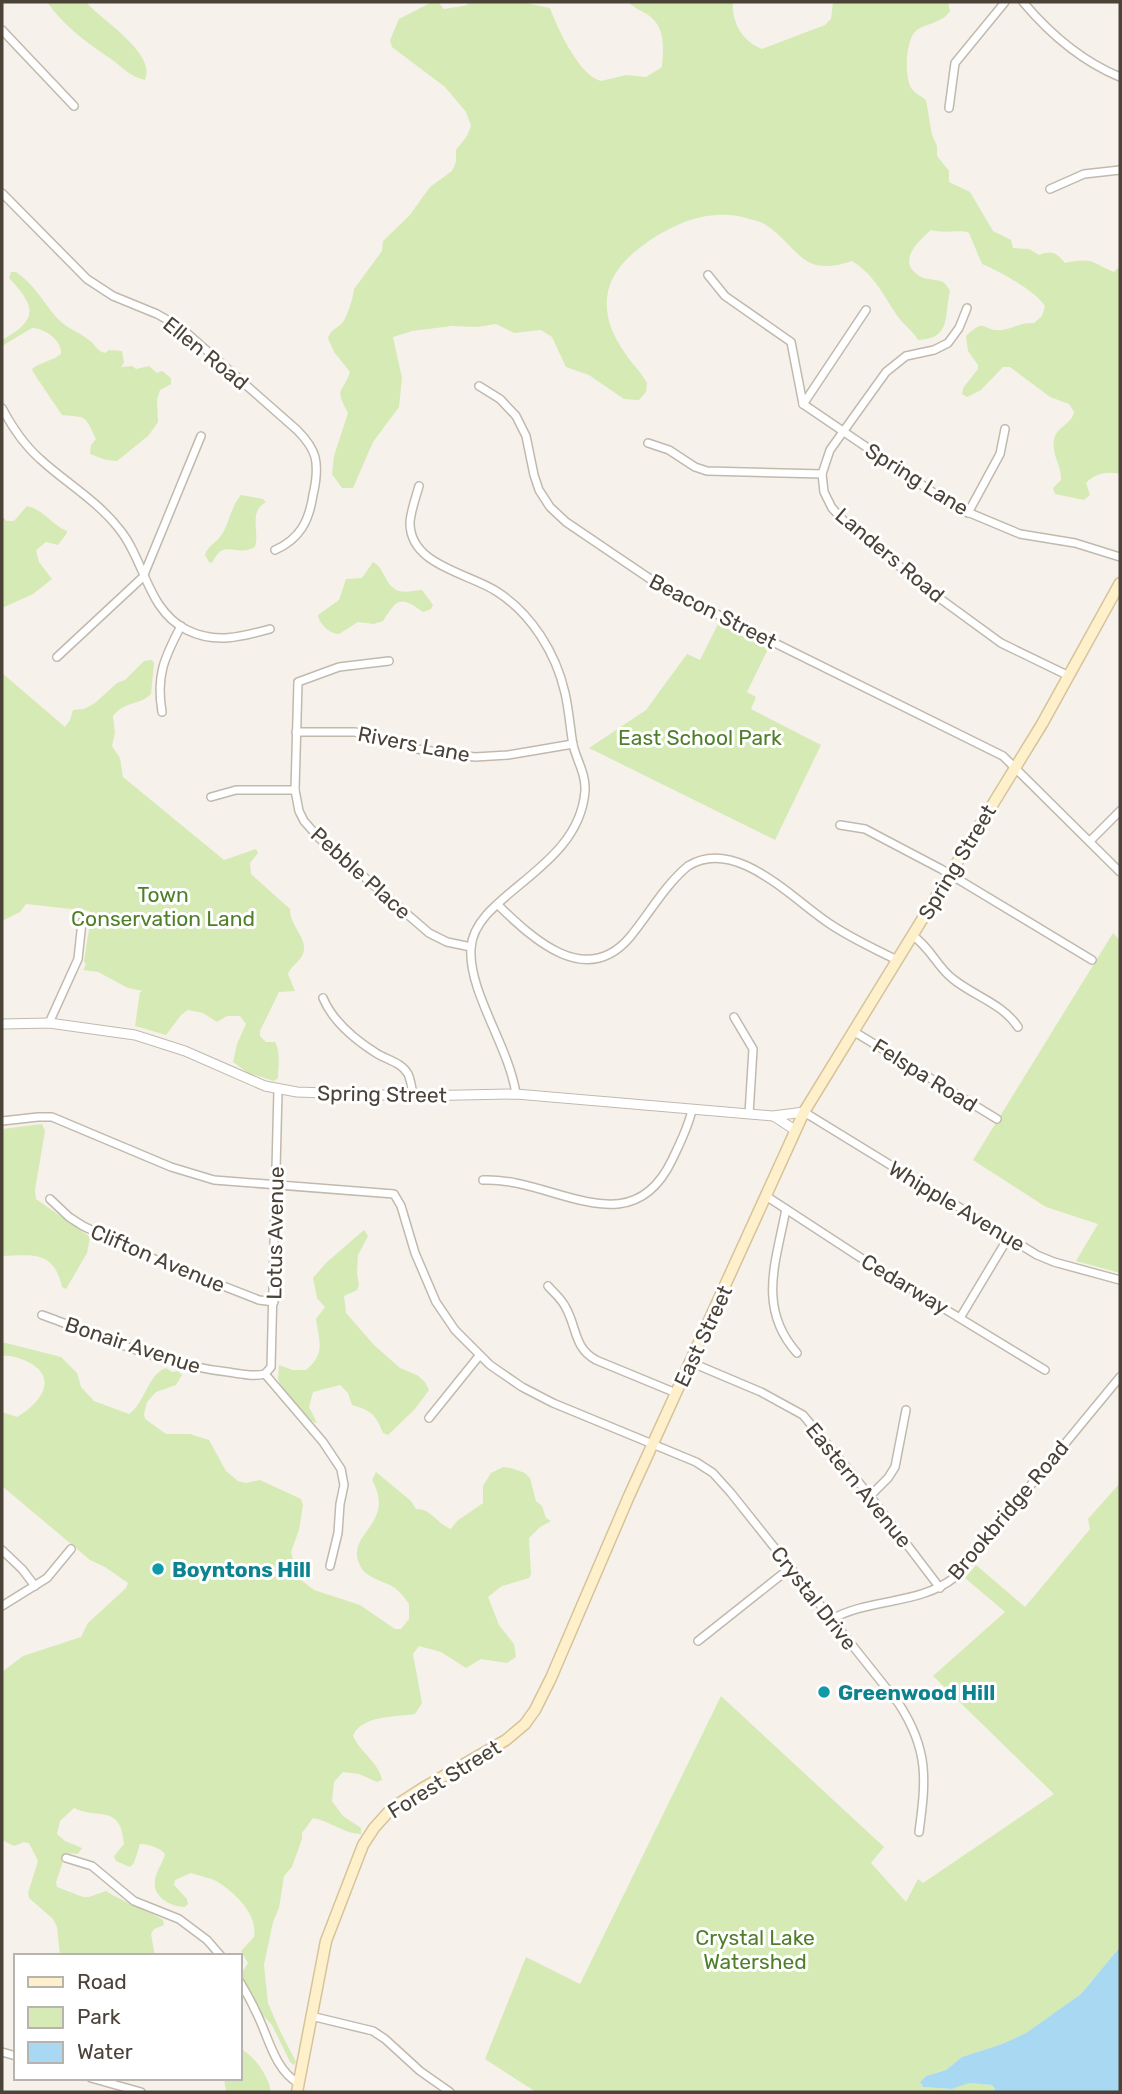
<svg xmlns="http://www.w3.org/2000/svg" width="1122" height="2094" viewBox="0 0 1122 2094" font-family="Rubik,sans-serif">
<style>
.green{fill:#d5eab4}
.water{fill:#a8d8f2}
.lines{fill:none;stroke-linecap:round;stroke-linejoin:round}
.minor-casing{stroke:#c2b9ad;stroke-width:10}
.tertiary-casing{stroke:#c2b9ad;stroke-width:11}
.secondary-casing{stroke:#d6c39a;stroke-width:13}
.minor{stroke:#fff;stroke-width:7}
.tertiary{stroke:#fff;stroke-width:9}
.secondary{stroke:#fff0cc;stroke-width:10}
.culture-dot{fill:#0f9aa8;stroke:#fff;stroke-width:2.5}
.labels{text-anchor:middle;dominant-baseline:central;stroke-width:6;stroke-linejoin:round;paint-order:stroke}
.street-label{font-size:21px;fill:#4b4238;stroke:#fff}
.park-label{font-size:21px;fill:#4f7f29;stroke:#fff}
.culture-label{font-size:21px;font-weight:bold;fill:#0d838f;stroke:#fff;text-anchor:start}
</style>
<rect width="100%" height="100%" fill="#f6f2eb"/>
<g class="green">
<path d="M47 2H86C101 20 157 53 145 80 128 76 122 66 108 57 85 41 63 25 47 2Z"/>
<path d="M432 2H438L444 9 468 5 466 2H521L550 8C557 27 579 76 601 81L626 75 646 77 662 67C663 51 666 31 652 18 646 12 636 10 628 2H733C731 22 743 42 762 49L825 25 831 19 833 2H948L950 11C941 24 929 22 917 30 905 38 904 79 912 89 915 93 922 97 926 100L932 135 937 146V156L949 171V182L970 192 993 231 1011 240 1013 248 1029 249 1039 255C1052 250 1057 253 1065 263 1094 257 1091 263 1114 272L1120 266V474C1108 471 1095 473 1086 483L1090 495 1084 500 1055 494 1053 488 1061 480C1062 466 1051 454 1054 440 1056 427 1072 424 1074 412L1069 404 1050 397 1010 367H1003L981 390 967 397 962 394 963 388 978 369V365L968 351 966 336C987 316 982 332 1001 330 1014 329 1019 322 1034 323L1042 316 1045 306C1036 291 999 271 982 264L969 233C959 229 945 234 931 230 916 243 896 263 921 277 928 280 937 279 943 282 946 284 948 288 950 291 944 315 952 339 918 340 912 330 905 326 899 318 884 297 875 275 852 261 801 278 801 249 766 225 761 221 752 220 746 218 707 207 667 226 637 250 600 279 598 315 625 353 632 364 641 372 647 383L646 392 639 400 624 399 589 375 566 367 552 337 541 330 514 333 496 324 477 327 452 326 412 331 393 337 402 378 399 407 373 442 353 488H342L332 474 334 456 348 413C334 387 342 395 350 372L334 352 328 338C331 329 337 329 343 322 347 317 354 295 354 289L382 251 383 241 409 216 430 187 452 171 456 162V150L467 136 471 126 466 112 445 87 392 47 390 40 399 19Z"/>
<path d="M11 272H16C34 284 43 302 57 318 67 329 78 331 89 340 96 345 96 351 105 353L109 350 122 351 124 363 121 367 132 366 136 369 149 366 157 373 162 371 171 378V384L160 390 157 400 158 422 148 436 117 461 106 460 90 454 91 445 96 439C84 413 86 418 62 415L33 372 32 369C41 362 54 360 61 354 62 340 46 329 32 328L2 346V340C40 319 35 306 9 278Z"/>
<path d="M241 495 263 499 266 502C248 512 260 531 255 547 235 558 224 537 212 563L209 562 205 555C208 546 214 544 220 537 230 524 230 507 241 495Z"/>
<path d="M27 506C43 509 53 526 67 531V533L58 545 46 542 36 550 39 562 52 579 33 594 2 608V517L7 521H14Z"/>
<path d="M373 562C386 569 384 586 399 591 407 593 415 590 422 590L433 605 431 609 423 612C400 595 397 599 383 621L374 624 358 622 339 634C330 634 319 624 318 615L339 600 346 579 362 578Z"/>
<path d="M718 624 768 649 747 692 756 697 751 709 821 745 775 840 589 748 646 710 687 654 700 660Z"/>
<path d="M152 660 154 663 151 694C139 706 126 700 113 716L115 733 112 746 120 758 123 777 224 860 256 849 258 853 250 863 251 874 290 909C289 926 311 940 302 956 298 963 291 966 288 974L295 991 279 992 260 1031V1036L266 1042H275C281 1052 278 1066 278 1078L274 1081 248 1073 233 1062 237 1044 246 1024 240 1016H227L217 1022 203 1013 188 1010 181 1015 166 1035 135 1026 140 992 143 991 128 988 98 972 83 970 86 964 84 961 91 916 89 911 26 904 20 912 2 921V673L65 727 70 720 73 710 84 709 95 703 117 683 125 680 144 661Z"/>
<path d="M1113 933 1120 940V1273L1076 1261 1098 1224 1046 1207 973 1160Z"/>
<path d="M42 1124 45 1131 35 1190 36 1199 90 1237 87 1253 66 1289 62 1287C54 1250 32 1255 2 1256V1129Z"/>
<path d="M364 1230 368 1236 358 1255 357 1273 359 1285 357 1290 344 1296 346 1313 374 1345 400 1368 417 1375 425 1382 429 1390 415 1409 388 1435 383 1433C375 1413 371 1411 352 1405L348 1393 340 1385 313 1392 309 1407 317 1423C307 1422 282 1390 278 1379L279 1365 293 1370H306C326 1354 319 1340 316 1319L325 1307 317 1298 313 1278 326 1263Z"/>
<path d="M2 1342 61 1357 77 1373 81 1387 94 1401 129 1414C145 1403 148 1374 166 1368L172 1372 178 1371 182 1375 176 1385 156 1392 147 1402 144 1414 145 1419 166 1434H190L209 1440 226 1471 238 1481 246 1483 260 1480 301 1499 303 1505 299 1530 291 1552 297 1577 314 1590 360 1605 395 1629H401L409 1619V1604C405 1598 401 1593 395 1588 386 1582 368 1578 362 1569 340 1534 398 1526 372 1480L376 1472 411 1501 416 1509C431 1508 437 1524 451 1529L457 1521 483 1503V1486L491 1473 503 1467 511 1468 525 1473 530 1478 536 1501 542 1506 546 1518 551 1521 540 1527 529 1538 531 1574 529 1578 502 1586 488 1597 499 1625 514 1644 516 1657 507 1663 481 1659 466 1668 441 1652 419 1646 413 1654 422 1703 415 1714C396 1717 361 1715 353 1736 360 1752 380 1764 382 1780L377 1782 359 1774 343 1772 334 1782 332 1801 343 1816 361 1828V1834C345 1834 330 1821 313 1818L302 1833V1839L292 1867 284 1876 279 1908 273 1922 264 1965 268 2003 280 2031 296 2062 294 2065 290 2062 272 2025 258 2010 241 1974 248 1963 241 1951 254 1937C258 1914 235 1893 218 1882 211 1878 199 1876 191 1873L175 1880 174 1885 187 1899 188 1904 185 1907C171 1907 152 1897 155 1880 156 1871 163 1863 165 1854 159 1847 148 1844 140 1844L134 1863 130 1867 116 1861 114 1856 124 1844C121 1803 98 1820 74 1808L60 1821 57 1834 65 1841 82 1848 78 1854 66 1853 56 1882 57 1887 83 1897H89L106 1891C125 1903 145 1909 163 1920L164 1925 154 1929 151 1934 155 1956H60L57 1927 53 1919 29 1898 28 1893 38 1861 29 1843 24 1842 14 1846 2 1840V1672L23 1656 81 1637 88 1623 126 1588 128 1583 105 1567 90 1560 2 1486V1412L17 1417C43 1402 60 1375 24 1360 16 1357 10 1355 2 1356Z"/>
<path d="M1120 1483V1947L1081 1994 1026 2033 1002 2044 962 2057 946 2070 926 2076 920 2082 923 2087 952 2089 968 2083 992 2085 995 2090 993 2092H536L485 2059 526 1957 580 1984 721 1696 884 1847 871 1863 906 1902 918 1879 923 1883 1054 1794 933 1676 1005 1612 965 1578 976 1565 1025 1607 1090 1529 1088 1519Z"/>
<path d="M240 2048C255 2057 268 2075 271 2092H226L224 2078H240Z"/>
</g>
<path class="water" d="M1120 1947V2092H993L995 2089 992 2085 969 2083 952 2089 923 2087 920 2082 926 2076 946 2070 962 2057 1002 2044 1026 2033 1081 1994Z"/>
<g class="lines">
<defs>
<g id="minor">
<path d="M1023 2C1050 34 1081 61 1120 77"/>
<path d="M2 30 74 106"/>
<path d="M949 108 955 63 1005 2"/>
<path d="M1050 189 1084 174 1120 170"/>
<path d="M2 193 87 279 113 296 157 314 180 327 297 430C304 437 312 446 315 457 318 469 316 482 313 495 309 521 300 539 275 550"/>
<path d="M708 275 725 296 791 342 803 404"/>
<path d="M967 308 959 328 948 343 934 350 906 356 886 372 830 450 822 474 824 492 832 508 845 522 931 592 1001 643 1069 676"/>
<path d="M479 386 500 399 516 416 526 436 534 475 539 490 550 507 566 522 662 587 1003 756 1120 872"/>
<path d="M804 403 866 310"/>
<path d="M803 404 953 506 1020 534 1075 543 1120 557"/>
<path d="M2 408C12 427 24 445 40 459 66 483 98 501 120 530 145 561 147 610 187 630 215 644 241 637 270 629"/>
<path d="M648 443 669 450 695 467 707 471 822 474"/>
<path d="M419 486C416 497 411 510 410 522 409 565 468 573 496 591 531 613 556 653 565 693 569 710 570 728 573 745 577 761 586 774 585 791 579 870 474 894 471 948 468 992 509 1046 516 1094"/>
<path d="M968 513 1000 454 1005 429"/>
<path d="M57 657 143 577 201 436"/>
<path d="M389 661 339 667 298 682 295 790 299 811 304 821 319 838 429 933 447 942 471 947"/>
<path d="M162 712C156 676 164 658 181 626"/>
<path d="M296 732H355L417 749 475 757 508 755 573 744"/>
<path d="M211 797 236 790H295"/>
<path d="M840 825 865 829 941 869 1092 960"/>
<path d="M1090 841 1120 811"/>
<path d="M498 905C533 939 586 989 630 937 649 914 665 885 688 866 736 836 793 900 830 924 851 938 874 949 897 960"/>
<path d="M912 935C931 948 937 967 953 979 974 996 1003 1004 1018 1027"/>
<path d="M323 998C333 1022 354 1039 376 1053 387 1060 401 1062 408 1074 411 1080 412 1089 413 1096"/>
<path d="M734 1017 753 1049 749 1114"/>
<path d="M49 1023 78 959 82 922"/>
<path d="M853 1031 997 1119"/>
<path d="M804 1112 1037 1255 1054 1262 1120 1280"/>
<path d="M2 1121 38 1117H52L171 1167 214 1180 394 1194 401 1206 415 1253 436 1302 455 1330 490 1365 522 1387 553 1403 696 1462 713 1473 731 1493 899 1704C929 1750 926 1780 919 1832"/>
<path d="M483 1180C553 1177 630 1248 672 1160 680 1143 688 1128 692 1110"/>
<path d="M766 1196 861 1258 1045 1370"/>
<path d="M50 1199 69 1217 83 1226 144 1255 259 1300 274 1302"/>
<path d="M786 1209C776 1262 757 1308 797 1353"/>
<path d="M548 1286C554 1293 562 1299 566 1308 577 1328 574 1348 596 1360L676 1393"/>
<path d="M42 1315C103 1337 163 1365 228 1372 240 1374 254 1377 265 1374"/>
<path d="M960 1318 1008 1238"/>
<path d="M690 1362 761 1392 803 1415 870 1496 940 1588"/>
<path d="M265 1374 271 1367 278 1090"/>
<path d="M265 1374 323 1442 341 1469 344 1485 340 1504 338 1533 330 1566"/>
<path d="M429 1418 479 1356"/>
<path d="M870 1496 888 1478 895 1467 906 1410"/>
<path d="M2 1550 22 1569 35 1586"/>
<path d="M2 1606 47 1578 71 1549"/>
<path d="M832 1619C870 1598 920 1605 955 1577L1120 1377"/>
<path d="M698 1641 790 1568"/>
<path d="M66 1858 92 1866 134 1901 179 1919 207 1940 221 1956"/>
<path d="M240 1982C246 1992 251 2001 256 2012 268 2035 274 2069 298 2083"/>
<path d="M311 2016 373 2031 385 2039 420 2071 450 2092"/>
<path d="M2 2052 16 2056"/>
<path d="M91 2078 141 2092"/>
</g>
<g id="tertiary">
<path d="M2 1024 49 1023 135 1035 185 1051 265 1086 297 1092 413 1096 516 1094 773 1116 804 1112"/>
<path d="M775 1117 795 1130"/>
</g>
<path id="secondary" d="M297 2092 326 1941 363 1845 374 1828 392 1808 423 1788 506 1740 525 1724 535 1710 551 1678 629 1496 804 1112 1042 724 1120 583"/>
</defs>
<use href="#minor" class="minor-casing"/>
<use href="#tertiary" class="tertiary-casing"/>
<use href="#secondary" class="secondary-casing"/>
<use href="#minor" class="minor"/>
<use href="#tertiary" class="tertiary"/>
<use href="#secondary" class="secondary"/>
</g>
<g class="culture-dot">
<circle cx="158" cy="1569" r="7"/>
<circle cx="824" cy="1692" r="7"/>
</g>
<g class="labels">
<g class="street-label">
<text transform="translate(206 353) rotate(39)">Ellen Road</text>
<text transform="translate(917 479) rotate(32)">Spring Lane</text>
<text transform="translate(890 555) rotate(40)">Landers Road</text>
<text transform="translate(713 611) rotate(27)">Beacon Street</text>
<text transform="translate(414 744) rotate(11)">Rivers Lane</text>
<text transform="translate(957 862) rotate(-59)">Spring Street</text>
<text transform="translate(361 873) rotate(42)">Pebble Place</text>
<text transform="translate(925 1075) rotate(32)">Felspa Road</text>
<text transform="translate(382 1094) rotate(1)">Spring Street</text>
<text transform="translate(957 1206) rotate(31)">Whipple Avenue</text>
<text transform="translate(275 1233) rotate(-89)">Lotus Avenue</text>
<text transform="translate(158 1258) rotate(23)">Clifton Avenue</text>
<text transform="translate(905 1284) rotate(31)">Cedarway</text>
<text transform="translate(703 1336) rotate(-65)">East Street</text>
<text transform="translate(133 1345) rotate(18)">Bonair Avenue</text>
<text transform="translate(859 1485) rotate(51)">Eastern Avenue</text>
<text transform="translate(1008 1510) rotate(-50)">Brookbridge Road</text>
<text transform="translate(814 1598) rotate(52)">Crystal Drive</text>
<text transform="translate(444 1779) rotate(-32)">Forest Street</text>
</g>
<g class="park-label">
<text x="700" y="737">East School Park</text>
<text x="163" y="894">Town<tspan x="163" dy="24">Conservation Land</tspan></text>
<text x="755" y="1937">Crystal Lake<tspan x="755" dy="24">Watershed</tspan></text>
</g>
<g class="culture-label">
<text x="172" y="1569">Boyntons Hill</text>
<text x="838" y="1692">Greenwood Hill</text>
</g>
</g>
<rect width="1122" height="2094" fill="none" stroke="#4b4238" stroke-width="7"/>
<rect x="14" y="1954" width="228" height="126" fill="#ffffff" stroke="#b7b3af" stroke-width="2"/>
<rect x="28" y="1977" width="35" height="10" fill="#fff0cc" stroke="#b7b3af" stroke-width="2"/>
<text x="77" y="1989" font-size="21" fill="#4b4238">Road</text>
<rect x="28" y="2007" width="35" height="21" fill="#d5eab4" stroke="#b7b3af" stroke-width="2"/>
<text x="77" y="2024" font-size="21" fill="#4b4238">Park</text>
<rect x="28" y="2042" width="35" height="21" fill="#a8d8f2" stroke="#b7b3af" stroke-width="2"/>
<text x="77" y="2059" font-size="21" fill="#4b4238">Water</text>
</svg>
